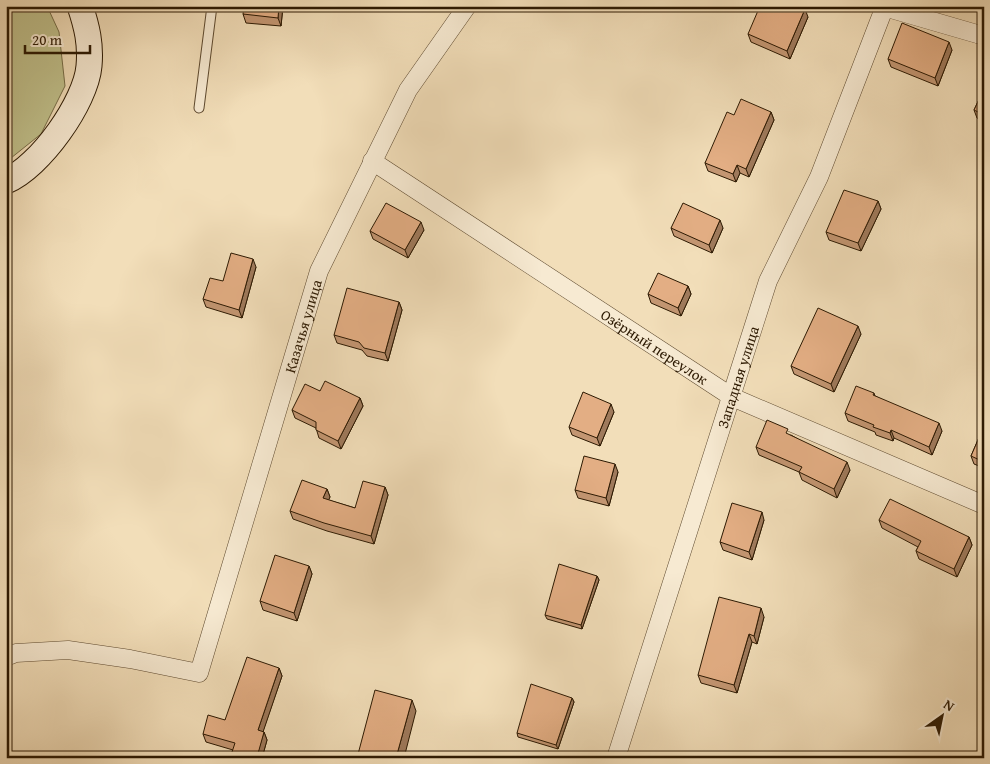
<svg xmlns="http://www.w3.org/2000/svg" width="990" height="764" viewBox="0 0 990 764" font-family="'Gentium Book Plus',serif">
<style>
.green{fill:#c0c08b;stroke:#766c46}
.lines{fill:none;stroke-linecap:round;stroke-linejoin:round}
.service-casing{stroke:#5e4a30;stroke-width:11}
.minor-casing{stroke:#5e4a30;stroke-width:19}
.secondary-casing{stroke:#2c1902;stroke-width:27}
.service{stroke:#f7ead2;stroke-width:9}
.minor{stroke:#f7ead2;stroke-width:18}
.secondary{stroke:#f7ead2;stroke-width:25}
.wall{fill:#c39672;stroke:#2c1902}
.shaded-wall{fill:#9f7a5c;stroke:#2c1902}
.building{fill:#e3ae84;stroke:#2c1902}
.labels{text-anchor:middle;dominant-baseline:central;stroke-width:4.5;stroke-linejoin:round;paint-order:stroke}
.street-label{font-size:15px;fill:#2c1902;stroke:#f7ead2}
</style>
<rect width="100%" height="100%" fill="#f2deb9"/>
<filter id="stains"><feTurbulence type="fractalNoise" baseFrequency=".004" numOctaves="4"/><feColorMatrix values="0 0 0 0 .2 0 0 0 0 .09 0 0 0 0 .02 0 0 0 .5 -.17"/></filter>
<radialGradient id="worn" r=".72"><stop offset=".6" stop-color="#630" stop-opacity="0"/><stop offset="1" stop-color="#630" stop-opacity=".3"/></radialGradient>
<path class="green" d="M6 6H47L59 32 65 86 41 134 6 162Z"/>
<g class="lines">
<defs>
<path id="service" d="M199 108 212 6"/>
<g id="minor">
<path d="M884 7 984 36"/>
<path id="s1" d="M372 161 732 397 984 505"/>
<path id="s2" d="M6 657 16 653 68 650 130 659 199 673 319 271 408 90 467 6"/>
<path id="s3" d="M616 758 768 281 819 177 885 6"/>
</g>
<path id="secondary" d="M6 181C40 167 86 102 89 66 91 44 87 27 80 6"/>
</defs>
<use href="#service" class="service-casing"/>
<use href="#minor" class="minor-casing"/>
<use href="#secondary" class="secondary-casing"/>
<use href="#service" class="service"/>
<use href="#minor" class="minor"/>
<use href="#secondary" class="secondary"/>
</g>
<g class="wall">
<path d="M283 6 281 26 246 23 243 14Z"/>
<path d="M808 17 790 59 751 42 748 34Z"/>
<path d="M952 50 938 86 891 67 888 59Z"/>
<path d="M984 89V122L977 118 974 110Z"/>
<path d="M771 112 774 120 749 177 740 173 736 182 708 171 705 163 734 115Z"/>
<path d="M878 201 881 209 861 251 829 240 826 232Z"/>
<path d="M671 228H723L712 253 674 236Z"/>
<path d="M424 230 408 258 373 239 370 231Z"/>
<path d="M256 267 242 318 206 307 203 299 223 281Z"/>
<path d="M688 286 691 294 681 316 651 303 648 294Z"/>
<path d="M399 302 402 310 388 361 367 356 362 350 337 343 334 335Z"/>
<path d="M861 334 834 392 794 374 791 366Z"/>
<path d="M320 391 360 398 363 406 341 449 319 438 316 428 295 418 292 410Z"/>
<path d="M874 393 875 396 942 431 932 455 894 438 893 441 876 435 875 432 848 421 845 413Z"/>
<path d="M614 412 600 446 572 435 569 427Z"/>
<path d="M984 426V468L974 464 971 456Z"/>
<path d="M791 435 850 470 837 498 802 480 799 472 759 455 756 447Z"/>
<path d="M618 472 609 506 578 498 575 490Z"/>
<path d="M385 487 388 495 374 544 327 531 293 519 290 511 327 489 330 497 328 500 355 508Z"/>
<path d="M764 520 752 560 723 550 720 542Z"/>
<path d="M879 520 969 537 972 545 957 577 919 559 916 551 918 547 882 528Z"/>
<path d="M309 566 312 574 297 621 263 610 260 601Z"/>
<path d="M597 576 599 580 582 629 547 619 545 615Z"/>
<path d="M764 617 757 644 752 642 737 693 701 683 698 675Z"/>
<path d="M279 668 282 676 263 731 264 732 267 740 262 758H230L233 750 206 742 203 734 225 720Z"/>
<path d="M572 698 574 702 558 749 518 737 517 733Z"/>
</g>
<g class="shaded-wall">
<path d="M279 6H283L281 26 278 18Z"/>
<path d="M805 9 808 17 790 59 787 51Z"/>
<path d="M949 42 952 50 938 86 935 78Z"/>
<path d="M771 112 774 120 749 177 746 169Z"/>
<path d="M737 165 740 173 736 182 733 174Z"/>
<path d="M878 201 881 209 861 251 858 243Z"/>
<path d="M720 220 723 228 712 253 709 245Z"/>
<path d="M421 222 424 230 408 258 405 250Z"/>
<path d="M253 259 256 267 242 318 239 310Z"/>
<path d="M688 286 691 294 681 316 678 308Z"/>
<path d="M399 302 402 310 388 361 385 353Z"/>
<path d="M858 326 861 334 834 392 831 384Z"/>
<path d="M360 398 363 406 341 449 338 441Z"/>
<path d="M611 404 614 412 600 446 597 438Z"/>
<path d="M939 423 942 431 932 455 929 447Z"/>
<path d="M891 430 894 438 893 441 890 433Z"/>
<path d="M847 462 850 470 837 498 834 489Z"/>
<path d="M615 464 618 472 609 506 606 498Z"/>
<path d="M385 487 388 495 374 544 371 536Z"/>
<path d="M327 489 330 497 326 506 323 498Z"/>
<path d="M762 512 764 520 752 560 749 552Z"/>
<path d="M969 537 972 545 957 577 954 569Z"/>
<path d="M309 566 312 574 297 621 294 613Z"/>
<path d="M597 576 599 580 582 629 581 625Z"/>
<path d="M761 608 764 617 757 644 754 636Z"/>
<path d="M749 634 752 642 737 693 734 685Z"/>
<path d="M279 668 282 676 261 738 258 730Z"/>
<path d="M572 698 574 702 558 749 556 745Z"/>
<path d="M412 700 416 711 404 758H396Z"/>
<path d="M264 732 267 740 262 758H256Z"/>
</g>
<g class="building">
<path d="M244 6H279L278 18 243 14Z"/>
<path d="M760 6H798L805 9 787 51 748 34Z"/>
<path d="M902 23 949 42 935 78 888 59Z"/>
<path d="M984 89V115L974 110Z"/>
<path d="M741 99 771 112 746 169 737 165 733 174 705 163 727 112 734 115Z"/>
<path d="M844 190 878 201 858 243 826 232Z"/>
<path d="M386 203 421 222 405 250 370 231Z"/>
<path d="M683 203 720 220 709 245 671 228Z"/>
<path d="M231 253 253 259 239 310 203 299 210 278 223 281Z"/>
<path d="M658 273 688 286 678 308 648 294Z"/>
<path d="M347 288 399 302 385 353 364 348 359 342 334 335Z"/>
<path d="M818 308 858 326 831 384 791 366Z"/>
<path d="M325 381 360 398 338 441 316 430V422L292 410 305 384 320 391Z"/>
<path d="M856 386 874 393 873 395 939 423 929 447 891 430 890 433 873 427 874 425 845 413Z"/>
<path d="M583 392 611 404 597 438 569 427Z"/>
<path d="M767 420 788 429 786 433 847 462 834 489 799 472 802 467 756 447Z"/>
<path d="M984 426V462L971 456Z"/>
<path d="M584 456 615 464 606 498 575 490Z"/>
<path d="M302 480 327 489 323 498 355 508 363 481 385 487 371 536 324 523 290 511Z"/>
<path d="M890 499 969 537 954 569 916 551 921 541 879 520Z"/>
<path d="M732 503 762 512 749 552 720 542Z"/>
<path d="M275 555 309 566 294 613 260 601Z"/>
<path d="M559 564 597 576 581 625 545 615Z"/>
<path d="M719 597 761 608 754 636 749 634 734 685 698 675Z"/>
<path d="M247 657 279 668 258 730 264 732 259 750 256 758H230L235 743 203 734 208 715 225 720Z"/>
<path d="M531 684 572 698 556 745 517 733Z"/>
<path d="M375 690 412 700 396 758H357Z"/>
</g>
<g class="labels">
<g class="street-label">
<text stroke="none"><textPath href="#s2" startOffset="558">Казачья улица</textPath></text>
<text stroke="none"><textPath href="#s1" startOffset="338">Озёрный переулок</textPath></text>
<text stroke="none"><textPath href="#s3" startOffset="400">Западная улица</textPath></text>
</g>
</g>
<rect width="990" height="764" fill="none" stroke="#f2deb9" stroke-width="25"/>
<rect x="8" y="8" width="975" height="749" fill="none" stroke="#2c1902" stroke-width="2.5"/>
<rect x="12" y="12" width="965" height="739" fill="none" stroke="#2c1902"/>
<g transform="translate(942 716) rotate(33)" stroke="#f7ead2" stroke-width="4" paint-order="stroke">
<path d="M0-4L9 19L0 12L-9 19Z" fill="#2c1902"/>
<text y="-8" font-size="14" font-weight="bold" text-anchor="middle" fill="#2c1902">N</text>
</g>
<path d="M25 45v8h65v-8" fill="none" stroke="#2c1902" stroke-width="2.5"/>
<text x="32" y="45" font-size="15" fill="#2c1902" stroke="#f7ead2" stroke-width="4" paint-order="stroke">20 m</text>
<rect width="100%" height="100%" filter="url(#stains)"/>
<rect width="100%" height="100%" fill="url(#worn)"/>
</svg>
